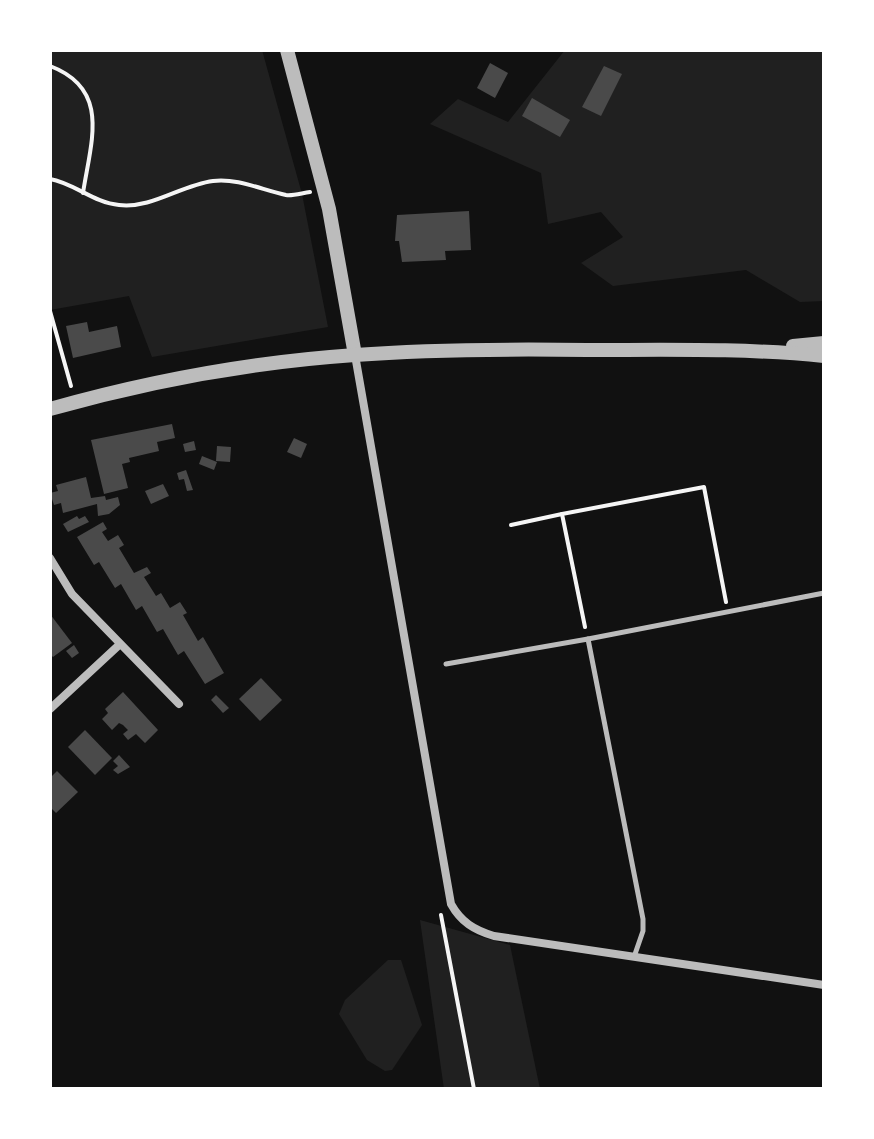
<svg xmlns="http://www.w3.org/2000/svg" width="874" height="1139" viewBox="0 0 874 1139" font-family="Overpass,sans-serif">
<style>
.green{fill:#202020}
.building{fill:#4a4a4a}
.lines{fill:none;stroke-linecap:round;stroke-linejoin:round}
.path{stroke:#f5f5f5;stroke-width:4}
.service{stroke:#bcbcbc;stroke-width:5}
.minor{stroke:#bcbcbc;stroke-width:8}
.tertiary{stroke:#bcbcbc;stroke-width:14}
</style>
<rect width="100%" height="100%" fill="#111"/>
<g class="green">
<path d="M50 50H262L302 194 328 327 152 357 129 296 50 310Z"/>
<path d="M565 50H824V301L800 302 746 270 613 286 581 263 623 237 601 212 548 224 541 173 430 124 458 99 508 122Z"/>
<path d="M420 920 510 945 540 1089H444Z"/>
<path d="M388 960H401L422 1025 392 1070 385 1071 367 1060 339 1014 345 1000Z"/>
</g>
<g class="building">
<path d="M490 63 508 73 495 98 477 88Z"/>
<path d="M604 66 622 74 601 116 582 107Z"/>
<path d="M532 98 570 120 560 137 522 116Z"/>
<path d="M469 211 471 250 445 251 446 260 402 262 399 241H395L397 215Z"/>
<path d="M87 322 89 332 117 326 121 347 73 358 66 326Z"/>
<path d="M172 424 175 438 157 442 159 451 129 458 130 462 122 464 128 488 104 494 91 440Z"/>
<path d="M294 438 307 444 301 458 287 452Z"/>
<path d="M194 441 196 450 185 452 183 444Z"/>
<path d="M217 446 231 447 230 462 216 461Z"/>
<path d="M202 456 217 462 214 470 199 464Z"/>
<path d="M186 470 193 490 187 491 184 479 179 480 177 473Z"/>
<path d="M86 477 91 498 105 496 106 500 118 497 120 505 109 514 98 516 97 504 63 513 61 503 54 505 50 493 58 491 56 485Z"/>
<path d="M163 484 169 496 151 504 145 491Z"/>
<path d="M77 516 79 519 85 516 89 522 68 532 63 524Z"/>
<path d="M103 522 107 529 102 532 108 541 118 535 124 545 119 548 134 573 147 567 151 573 144 577 156 596 161 593 170 608 180 602 187 613 183 615 198 641 203 637 224 673 205 684 184 651 178 655 163 629 157 632 142 606 136 610 121 584 115 588 99 562 94 565 77 537Z"/>
<path d="M50 614 72 643 53 657 50 654Z"/>
<path d="M74 645 79 653 72 658 66 651Z"/>
<path d="M261 678 282 700 260 721 239 699Z"/>
<path d="M123 692 158 730 145 743 136 734 128 740 123 734 128 730 123 725 119 723 112 730 102 719 108 713 105 709Z"/>
<path d="M216 695 229 708 223 713 211 700Z"/>
<path d="M85 730 112 758 95 775 68 747Z"/>
<path d="M119 755 130 767 118 774 113 770 118 766 113 761Z"/>
<path d="M57 771 78 792 56 813 50 807V778Z"/>
</g>
<g class="lines">
<g class="path">
<path d="M50 66C111 89 91 141 83 193"/>
<path d="M50 179C74 183 94 203 119 205 152 209 181 185 213 181 238 178 262 190 286 195 293 196 302 193 310 192"/>
<path d="M50 311 71 386"/>
<path d="M511 525 562 514"/>
<path d="M585 627 562 514 704 487 726 602"/>
<path d="M441 915 474 1089"/>
</g>
<g class="service">
<path d="M588 639 643 919V931L634 957"/>
<path d="M446 664 588 639 824 593"/>
</g>
<g class="minor">
<path d="M355 355 451 904C461 922 474 930 494 936L824 985"/>
<path d="M50 558 72 594 179 704"/>
<path d="M50 709 119 645"/>
</g>
<g class="tertiary">
<path d="M287 50 329 209 355 355"/>
<path d="M793 346 824 343"/>
<path d="M50 409C149 381 253 362 355 355 433 349 510 349 587 350 666 350 745 348 824 356"/>
</g>
</g>
<rect width="874" height="1139" fill="none" stroke="#ffffff" stroke-width="104"/>
</svg>
